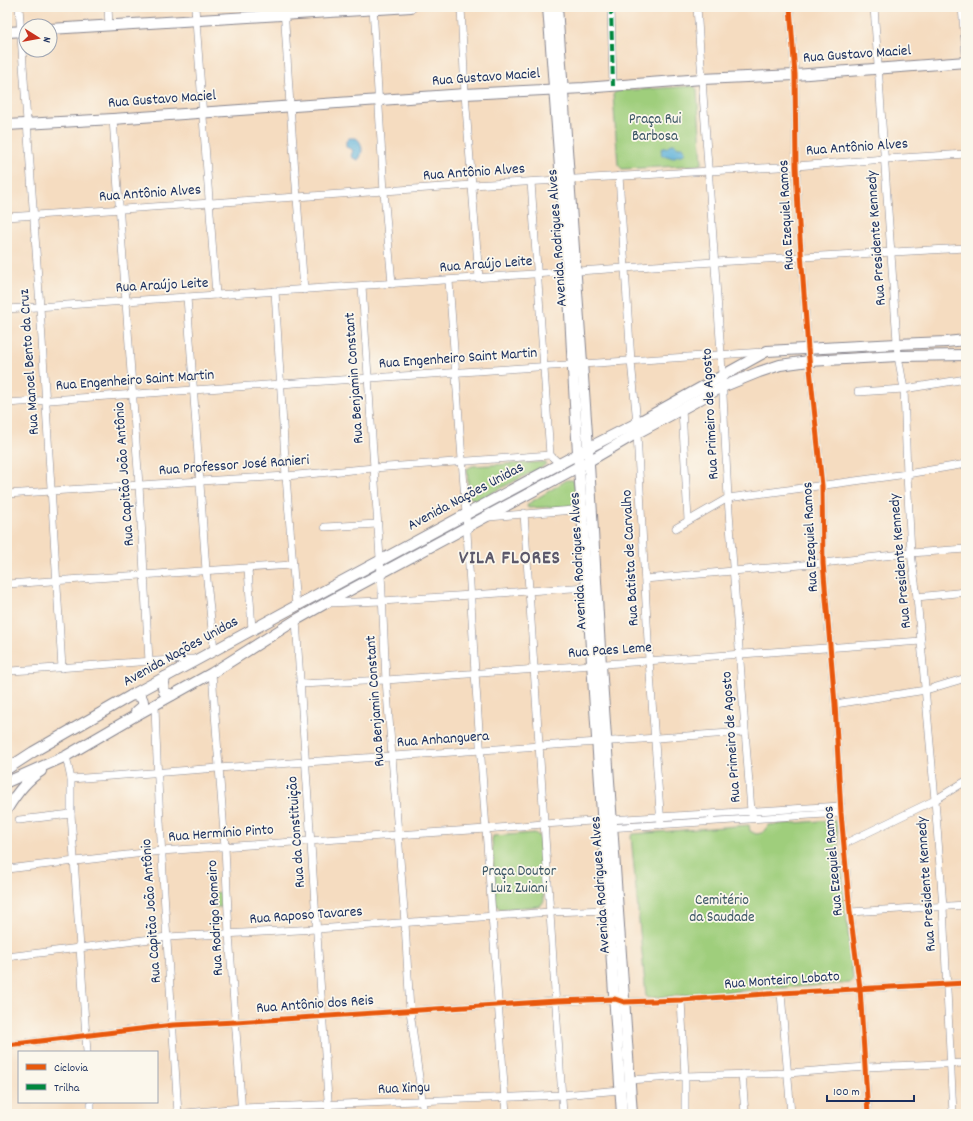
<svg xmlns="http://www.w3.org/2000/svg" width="973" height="1121" viewBox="0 0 973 1121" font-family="Dekko,sans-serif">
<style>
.green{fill:#9fce7c;stroke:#5d7e6d}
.water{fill:#5db1d9;stroke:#3c709c}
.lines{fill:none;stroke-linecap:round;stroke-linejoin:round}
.street-casing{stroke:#88868f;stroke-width:8}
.secondary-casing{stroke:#88868f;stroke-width:12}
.street{stroke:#fff;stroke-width:7}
.secondary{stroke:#fff;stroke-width:10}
.quiet{stroke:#00873e;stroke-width:4;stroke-dasharray:8 4;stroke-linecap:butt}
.cycleway-casing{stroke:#fbf7ec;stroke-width:8}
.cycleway{stroke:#e8590c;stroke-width:5}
.labels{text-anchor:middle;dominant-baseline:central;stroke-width:3.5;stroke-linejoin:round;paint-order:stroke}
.street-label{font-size:15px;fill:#1b2f5e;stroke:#fbf7ec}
.park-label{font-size:15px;fill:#3c5766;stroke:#fbf7ec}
.district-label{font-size:19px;font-weight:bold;letter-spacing:1px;fill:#5c596b;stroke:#fbf7ec}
</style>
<rect width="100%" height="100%" fill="#fbf7ec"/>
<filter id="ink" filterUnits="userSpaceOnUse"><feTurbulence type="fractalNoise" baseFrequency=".025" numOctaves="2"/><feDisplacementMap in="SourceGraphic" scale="8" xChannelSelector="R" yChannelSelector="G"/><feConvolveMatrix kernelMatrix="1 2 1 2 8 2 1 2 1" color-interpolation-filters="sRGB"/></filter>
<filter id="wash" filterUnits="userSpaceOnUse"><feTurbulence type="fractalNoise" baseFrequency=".012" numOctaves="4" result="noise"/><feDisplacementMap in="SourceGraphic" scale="16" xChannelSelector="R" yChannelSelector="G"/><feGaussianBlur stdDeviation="0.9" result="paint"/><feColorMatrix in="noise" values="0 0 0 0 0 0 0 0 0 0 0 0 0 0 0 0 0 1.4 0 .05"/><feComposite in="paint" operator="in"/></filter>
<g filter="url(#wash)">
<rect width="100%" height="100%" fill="#f5dcc0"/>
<g class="green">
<path d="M693 86 697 89 702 163 699 165 622 169 618 165 613 95 616 91Z"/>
<path d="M545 462 546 464 542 467 478 500 473 499 469 497 467 469 472 466Z"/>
<path d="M567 480H573C576 487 577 498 575 505L572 506 529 508 527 507 528 504Z"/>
<path d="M833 820 835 821 837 826 853 979 852 981 850 983 648 998 646 996 631 836 633 834 749 825 750 831 756 834C763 833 766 832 768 825Z"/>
<path d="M535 833 539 836 544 901 540 906 500 909 496 904 492 840 493 836Z"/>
<path d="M222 892 223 907H214L213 893Z"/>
</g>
<g class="water">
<path d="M349 138H356C363 142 364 154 358 160L353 158 351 156 353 150 346 147V141Z"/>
<path d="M671 144H674L678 147H683L685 151 684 154 682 155H678L673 158 667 156H662C661 152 661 150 663 148H667Z"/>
</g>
</g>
<g filter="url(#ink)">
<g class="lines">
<defs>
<g id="street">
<path d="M19 7 40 307 62 668"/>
<path d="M108 7 109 26"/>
<path d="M195 7 216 295"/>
<path d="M284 7 290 106 304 290"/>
<path d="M373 7 384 192 392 284"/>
<path d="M461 7 465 94 479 278"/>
<path d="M611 7 613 86"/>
<path d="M697 7 721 354 728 498 751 811 753 818"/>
<path d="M790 7 795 75 796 166 798 210 808 349 822 486 823 563 835 704 841 813 850 912 860 988 868 1114"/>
<path d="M874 7 898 356 904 389 907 474 911 553 917 597 935 800 943 907 953 1114"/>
<path d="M962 7 966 56"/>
<path d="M113 119 139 485 149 661"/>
<path d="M619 176 631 361 637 423"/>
<path d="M531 182C538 273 543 364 550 455"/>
<path d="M7 217 472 185 796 166 885 159 966 154"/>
<path d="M449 281 466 514 475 673 506 1114"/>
<path d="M362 286 381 573 386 680 405 923 410 1011 424 1114"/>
<path d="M275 291 286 476 296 606"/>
<path d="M187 297 206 570 214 650"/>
<path d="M7 309 714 262 966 248"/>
<path d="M858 392 904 389 966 379"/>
<path d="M7 403 280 384 763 352"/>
<path d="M682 409 688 520"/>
<path d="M637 433 649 660 661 825"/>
<path d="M7 494 200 481 286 476 374 468 550 455 560 464"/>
<path d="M524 513C536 714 550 914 563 1114"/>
<path d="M489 517 586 509"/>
<path d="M325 527 377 524"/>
<path d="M676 528 728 498 907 474 966 464"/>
<path d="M248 568 252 630"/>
<path d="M645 579 823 563 911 553 966 549"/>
<path d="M7 584 292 565"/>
<path d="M917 597 966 592"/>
<path d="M328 603 382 601 587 587"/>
<path d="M296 620 329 1114"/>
<path d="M7 671C70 668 133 661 196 659"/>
<path d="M212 673 225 847 229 934 242 1114"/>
<path d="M300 684 386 680 921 641"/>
<path d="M835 704 926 690 966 678"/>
<path d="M155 705C159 842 170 978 178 1114"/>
<path d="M66 756 71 779V814L87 1052"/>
<path d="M71 779 218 768 745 732"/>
<path d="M19 820 71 814"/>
<path d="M608 828 841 813"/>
<path d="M844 844 935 800 966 781"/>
<path d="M7 869 161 851 486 829 543 824 841 806"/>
<path d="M850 912 966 905"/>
<path d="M7 957 167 937 317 929 550 912 608 910"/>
<path d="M781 993 791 1114"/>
<path d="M681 1000 685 1076V1114"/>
<path d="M7 1045 173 1025 236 1022 557 1001 615 999 624 1002 681 1000 781 993 966 983"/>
<path d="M742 1074 745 1114"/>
<path d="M91 1102V1114"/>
<path d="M175 1114 241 1108 562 1095 621 1090 630 1080 685 1076 788 1073 866 1067 966 1063"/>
</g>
<g id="secondary">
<path d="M548 7C555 96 562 185 568 274 571 333 574 393 578 452 593 673 607 893 622 1114"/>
<path d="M557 7 588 448 601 665 632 1114"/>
<path d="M50 29 411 7"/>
<path d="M7 32 26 31"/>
<path d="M7 125 113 119 465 94 584 88 702 79 795 75 966 62"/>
<path d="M165 677 163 688 164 692 172 695"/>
<path d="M132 695C140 696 144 697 143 706L136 712"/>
<path d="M7 769 33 752 132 695 296 606 578 454 588 448 637 423 767 351 897 344 946 342 966 340"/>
<path d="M7 782 66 756 133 717 212 673 296 620 326 603 589 461 637 433 682 409 722 387 759 372 780 365 809 361 898 356 966 355"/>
<path d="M7 809C16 794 26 780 41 771"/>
</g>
</defs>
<use href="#street" class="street-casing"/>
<use href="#secondary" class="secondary-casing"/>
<use href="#street" class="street"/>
<use href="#secondary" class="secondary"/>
<path class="quiet" d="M611 7 613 86"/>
<defs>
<g id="cycleway">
<path d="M790 7 795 75 796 166 798 210 808 349 822 486 823 563 835 704 841 813 850 912 860 988 868 1114"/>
<path d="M7 1045 173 1025 236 1022 557 1001 615 999 624 1002 681 1000 781 993 966 983"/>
</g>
</defs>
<use href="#cycleway" class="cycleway-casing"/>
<use href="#cycleway" class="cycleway"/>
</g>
</g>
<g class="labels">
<g class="street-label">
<text transform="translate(857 55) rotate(-4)">Rua Gustavo Maciel</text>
<text transform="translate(486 78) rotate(-4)">Rua Gustavo Maciel</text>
<text transform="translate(162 100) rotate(-4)">Rua Gustavo Maciel</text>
<text transform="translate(857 148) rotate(-4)">Rua Antônio Alves</text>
<text transform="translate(474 173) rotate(-4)">Rua Antônio Alves</text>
<text transform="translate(150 194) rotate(-4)">Rua Antônio Alves</text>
<text transform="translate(787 215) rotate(-93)">Rua Ezequiel Ramos</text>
<text transform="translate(558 238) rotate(-94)">Avenida Rodrigues Alves</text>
<text transform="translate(877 238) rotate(-94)">Rua Presidente Kennedy</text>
<text transform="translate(486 265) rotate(-4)">Rua Araújo Leite</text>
<text transform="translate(162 286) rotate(-3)">Rua Araújo Leite</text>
<text transform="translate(458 359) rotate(-4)">Rua Engenheiro Saint Martin</text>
<text transform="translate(30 362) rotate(-94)">Rua Manoel Bento da Cruz</text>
<text transform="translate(355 378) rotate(-94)">Rua Benjamin Constant</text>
<text transform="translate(135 381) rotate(-4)">Rua Engenheiro Saint Martin</text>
<text transform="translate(711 414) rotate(-93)">Rua Primeiro de Agosto</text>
<text transform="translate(234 466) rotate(-4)">Rua Professor José Ranieri</text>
<text transform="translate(125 474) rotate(-94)">Rua Capitão João Antônio</text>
<text transform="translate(466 497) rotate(-28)">Avenida Nações Unidas</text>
<text transform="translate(811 537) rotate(-93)">Rua Ezequiel Ramos</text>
<text transform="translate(631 558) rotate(-93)">Rua Batista de Carvalho</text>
<text transform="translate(579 561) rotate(-93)">Avenida Rodrigues Alves</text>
<text transform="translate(901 561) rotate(-95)">Rua Presidente Kennedy</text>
<text transform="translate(610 651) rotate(-4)">Rua Paes Leme</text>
<text transform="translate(181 652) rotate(-29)">Avenida Nações Unidas</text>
<text transform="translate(376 701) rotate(-94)">Rua Benjamin Constant</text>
<text transform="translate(732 737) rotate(-94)">Rua Primeiro de Agosto</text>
<text transform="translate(443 740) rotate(-4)">Rua Anhanguera</text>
<text transform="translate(297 832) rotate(-94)">Rua da Constituição</text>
<text transform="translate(221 834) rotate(-4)">Rua Hermínio Pinto</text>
<text transform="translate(834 861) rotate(-95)">Rua Ezequiel Ramos</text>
<text transform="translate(927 884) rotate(-94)">Rua Presidente Kennedy</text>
<text transform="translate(601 885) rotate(-94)">Avenida Rodrigues Alves</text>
<text transform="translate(152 911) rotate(-94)">Rua Capitão João Antônio</text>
<text transform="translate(306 916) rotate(-4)">Rua Raposo Tavares</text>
<text transform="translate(216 918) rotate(-93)">Rua Rodrigo Romeiro</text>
<text transform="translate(782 981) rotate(-4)">Rua Monteiro Lobato</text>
<text transform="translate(315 1005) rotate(-4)">Rua Antônio dos Reis</text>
<text transform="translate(404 1089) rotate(-2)">Rua Xingu</text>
</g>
<g class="park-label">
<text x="655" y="120">Praça Rui<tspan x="655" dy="17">Barbosa</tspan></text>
<text x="519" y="872">Praça Doutor<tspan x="519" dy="17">Luiz Zuiani</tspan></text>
<text x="722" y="901">Cemitério<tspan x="722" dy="17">da Saudade</tspan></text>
</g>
<g class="district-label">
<text x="510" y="559">VILA FLORES</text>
</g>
</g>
<rect width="973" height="1121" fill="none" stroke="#fbf7ec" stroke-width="24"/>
<rect x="18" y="1051" width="140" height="52" fill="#fbf7ec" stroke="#a1a7b3"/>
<rect x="26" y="1064" width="20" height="6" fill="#e8590c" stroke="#a1a7b3"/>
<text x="54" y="1071" font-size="12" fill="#1b2f5e">Ciclovia</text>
<rect x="26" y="1084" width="20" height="6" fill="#00873e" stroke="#a1a7b3"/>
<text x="54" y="1091" font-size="12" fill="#1b2f5e">Trilha</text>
<g transform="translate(38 38) rotate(101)"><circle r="19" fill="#fbf7ec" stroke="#a1a7b3"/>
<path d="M0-3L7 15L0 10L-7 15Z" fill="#c8321e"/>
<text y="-6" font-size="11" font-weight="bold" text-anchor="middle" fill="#1b2f5e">N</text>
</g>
<path d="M827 1095v6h87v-6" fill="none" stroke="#1b2f5e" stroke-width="2"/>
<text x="833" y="1095" font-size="12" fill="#1b2f5e" stroke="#fbf7ec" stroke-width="3" paint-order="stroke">100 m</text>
</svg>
